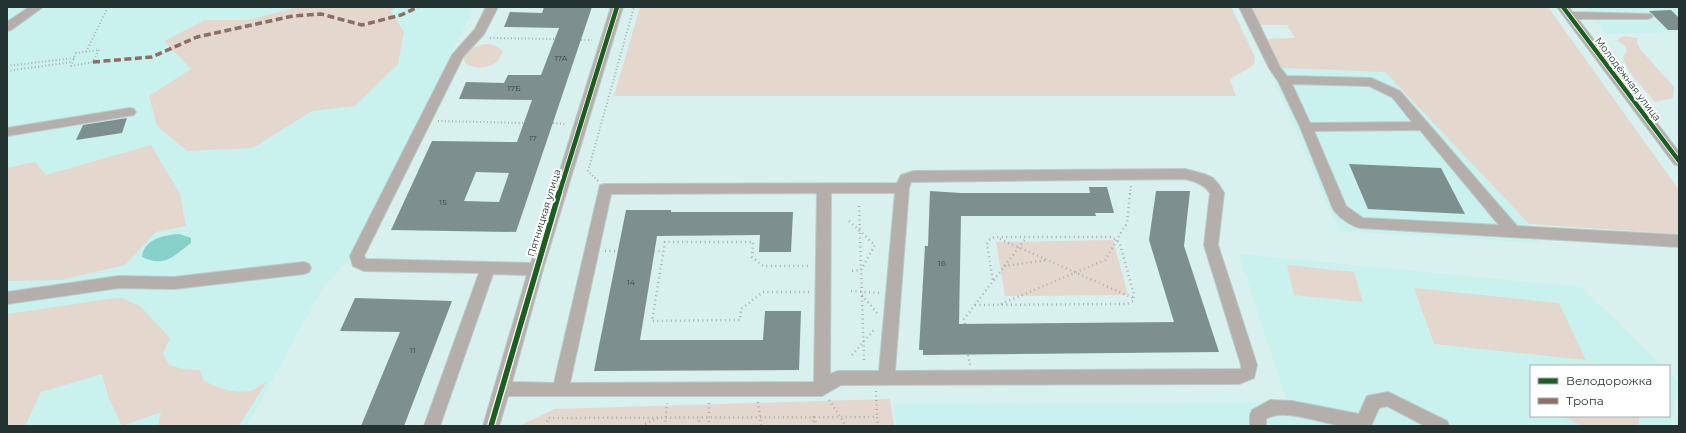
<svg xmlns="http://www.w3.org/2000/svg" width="1686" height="433" viewBox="0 0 1686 433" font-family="Montserrat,sans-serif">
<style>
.built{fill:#c9f2ee}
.green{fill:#e4d7ce}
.water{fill:#88d0ca}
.building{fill:#7d908e;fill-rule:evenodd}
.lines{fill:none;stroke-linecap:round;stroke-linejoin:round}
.minor-casing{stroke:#baccca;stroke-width:2}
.path-far1{stroke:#abb0ad;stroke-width:2;stroke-dasharray:1 2.5;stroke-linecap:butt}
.path{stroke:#abb0ad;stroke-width:2.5;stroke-dasharray:1 3.5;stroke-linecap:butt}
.minor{fill:#b4afab;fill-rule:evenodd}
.quiet{stroke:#8d6e63;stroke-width:3.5;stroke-dasharray:7 3.5;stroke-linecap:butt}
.cycleway-far1-casing{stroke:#fff;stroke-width:6}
.cycleway-casing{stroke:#fff;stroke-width:8}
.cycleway-far1{stroke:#1b5e20;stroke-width:4.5}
.cycleway{stroke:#1b5e20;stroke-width:5.5}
.labels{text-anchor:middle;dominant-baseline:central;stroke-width:4;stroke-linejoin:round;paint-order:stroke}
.number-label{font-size:8px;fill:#394a48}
.street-label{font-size:10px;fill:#223331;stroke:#fff}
</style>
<rect width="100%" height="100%" fill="#d8f0ee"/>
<g class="built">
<path d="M7 7H474L350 258 322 289 247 426H7Z"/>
<path d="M1585 7H1677L1679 9V32L1606 34Z"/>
<path d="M1269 68 1385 72 1529 224 1539 243 1339 231Z"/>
<path d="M1239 254 1581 287 1663 366H1531V416H1669V372L1679 381 1671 426H897L895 404 1287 402Z"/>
</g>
<g class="green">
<path d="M299 7H396L391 11 404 32 398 64 355 106 312 111 253 148 187 151 157 126 149 96 191 69 164 41 205 20H247Z"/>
<path d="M640 7H1231L1255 57 1254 64C1246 71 1238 73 1230 80L1236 96H614Z"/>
<path d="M1252 7H1548L1679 190V234L1529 224 1385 72 1282 68 1266 39 1295 38 1287 25H1260Z"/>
<path d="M1625 36 1638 38 1637 43 1640 49 1674 87 1673 98 1655 102C1647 92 1623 68 1623 56L1627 52 1625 46 1617 41 1621 37Z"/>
<path d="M484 44C491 44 497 45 502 51 501 67 476 72 465 63L463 57 472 48Z"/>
<path d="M151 145 180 194 186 226 156 232 125 265 61 280 7 281V168L35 162 46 175Z"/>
<path d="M1113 240 1128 295 1005 296 996 242Z"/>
<path d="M1287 265 1354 272 1363 302 1294 295Z"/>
<path d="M1414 288 1559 303 1586 360 1434 344Z"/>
<path d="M122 298 140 306 170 338 163 354 169 365 183 369 200 370 204 381C218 388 235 394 251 391 256 389 262 384 267 381L239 426H158L161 412 122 426 109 399 102 374 41 392 25 426H7V314L108 299Z"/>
<path d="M890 399 894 426H519L555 409Z"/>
<path d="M1563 416H1640L1638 426H1582Z"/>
</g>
<path class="water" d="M179 234 191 238V243C174 256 164 268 142 257 144 239 164 235 179 234Z"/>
<g class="building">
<path d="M544 7H592L516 232 391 230 432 141 517 142 532 100 459 99 466 82 504 83 508 75H541L559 28 504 27 510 12 542 13ZM476 172 509 173 499 202 464 201Z"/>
<path d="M1671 10 1679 18V30H1668L1649 11Z"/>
<path d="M127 118 122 133 76 140 83 125Z"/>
<path d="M1349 164 1441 168 1465 214 1368 209Z"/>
<path d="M1089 187H1107L1114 213H1095L1096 216H961L959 324 1174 322 1149 240 1156 191H1190L1184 246 1219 352 923 355V350H919L925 246H928L930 191 961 193H1090Z"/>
<path d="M626 210H671V212H793L791 252H759L760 235 657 236 640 340H763L765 311H801L799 370 594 371Z"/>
<path d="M355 298 452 301 404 426H361L400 332 340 331Z"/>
</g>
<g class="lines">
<defs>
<g id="minor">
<path d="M29 7H43L11 30 7 31V22Z"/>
<path d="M486 7H498L484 34 463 57 364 256 366 259 531 263 611 7H623L543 269 512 382 554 383 600 185 605 184 897 183 901 175 914 171 1185 169 1204 174 1213 178 1219 185 1224 193 1218 245 1257 365 1254 378 1239 384 841 385 822 396H508L499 426H483L527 275 493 274 440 426H424L479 273 364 271 353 266 350 256 452 55 475 29ZM1185 179C1195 181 1204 184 1210 193L1204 245 1241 365V369L895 371 909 188 911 182ZM817 193 814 382 570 383 611 194ZM831 193H895L879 371H838L830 374Z"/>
<path d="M1239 7H1251L1280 67 1287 76 1371 78 1400 91 1517 226 1679 235V247L1360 228C1351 226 1338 217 1333 209L1300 127 1278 81 1269 68ZM1292 84 1369 86 1392 97 1412 122 1310 123ZM1420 130 1499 225 1363 218 1346 206 1314 131Z"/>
<path d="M1557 7H1569L1572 12 1651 14 1653 16 1651 18 1647 19H1578L1679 152V166L1674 164Z"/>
<path d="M130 108 134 109 136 112 134 115 7 136V128Z"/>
<path d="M304 262 309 264 311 268 309 272 304 274 174 289 119 288 7 304V292L119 276 174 277Z"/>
<path d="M1388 392 1447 421 1449 426H1425L1387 406 1379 408 1371 426C1362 426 1352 427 1343 426 1322 424 1284 407 1266 419V426H1250V415L1252 410 1270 400 1292 401 1359 414 1367 396Z"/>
</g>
</defs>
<use href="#minor" class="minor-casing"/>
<g class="path-far1">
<path d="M490 38 555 39"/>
<path d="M581 40H592"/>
<path d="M99 50 93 62 71 66 76 53Z"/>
<path d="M86 52 108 7"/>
<path d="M7 66 74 58"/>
<path d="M7 71 72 62"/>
<path d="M438 121 524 123"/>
<path d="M553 123 565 124"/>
<path d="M598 181 588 171 634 7"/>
<path d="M1130 194 1131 186"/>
</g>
<g class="path">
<path d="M859 206 864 360"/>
<path d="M849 221 875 245 861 270 850 271"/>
<path d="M1000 239 1133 298"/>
<path d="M605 251H618"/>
<path d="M654 251H663"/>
<path d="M1004 266 1048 260"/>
<path d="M851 291 881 293"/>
<path d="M809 292H763L741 309 740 320 652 321 665 242H753L752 257 763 266H811"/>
<path d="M862 295 877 313"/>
<path d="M1001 304 1105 260 1127 223 1130 193"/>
<path d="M975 305 1127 304 1133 301 1134 295 1120 244 1117 240 1110 237H994L989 240 987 244 993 281"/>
<path d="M965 324 964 319 1026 238"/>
<path d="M852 355 875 329"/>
<path d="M968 355 970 365"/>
<path d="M876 391 877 417"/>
<path d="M829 400 846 426"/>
<path d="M758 402 761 426"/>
<path d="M709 403V426"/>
<path d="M546 426 548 418 877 417 878 426"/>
<path d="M641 426 658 418"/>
<path d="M665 426 667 403"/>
<path d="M698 426 700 417"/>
<path d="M812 426 814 417 817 426"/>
</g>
<use href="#minor" class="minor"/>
<path class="quiet" d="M93 62 152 57 197 37 293 16 321 14 362 25 401 15 418 7"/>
<defs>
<g id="cycleway-far1">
<path d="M1563 7 1679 161"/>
<path d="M559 194 617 7"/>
</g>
<path id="cycleway" d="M491 426 559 193"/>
</defs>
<use href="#cycleway-far1" class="cycleway-far1-casing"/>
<use href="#cycleway" class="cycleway-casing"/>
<use href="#cycleway-far1" class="cycleway-far1"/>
<use href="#cycleway" class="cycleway"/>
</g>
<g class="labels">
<g class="number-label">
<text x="561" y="58">17А</text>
<text x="514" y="88">17Б</text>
<text x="533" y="138">17</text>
<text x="443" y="202">15</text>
<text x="942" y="263">16</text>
<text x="631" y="282">14</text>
<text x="413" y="350">11</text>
</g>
<g class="street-label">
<text transform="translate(1628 79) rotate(53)">Молодёжная улица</text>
<text transform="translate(544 213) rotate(-73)">Пятницкая улица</text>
</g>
</g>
<rect width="1686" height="433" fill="none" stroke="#223331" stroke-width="16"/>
<rect x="1530" y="365" width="140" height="52" fill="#ffffff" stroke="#a7adad"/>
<rect x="1538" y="378" width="20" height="6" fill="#1b5e20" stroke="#a7adad"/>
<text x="1566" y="385" font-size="12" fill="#223331">Велодорожка</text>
<rect x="1538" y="398" width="20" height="6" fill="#8d6e63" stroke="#a7adad"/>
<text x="1566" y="405" font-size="12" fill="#223331">Тропа</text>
</svg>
